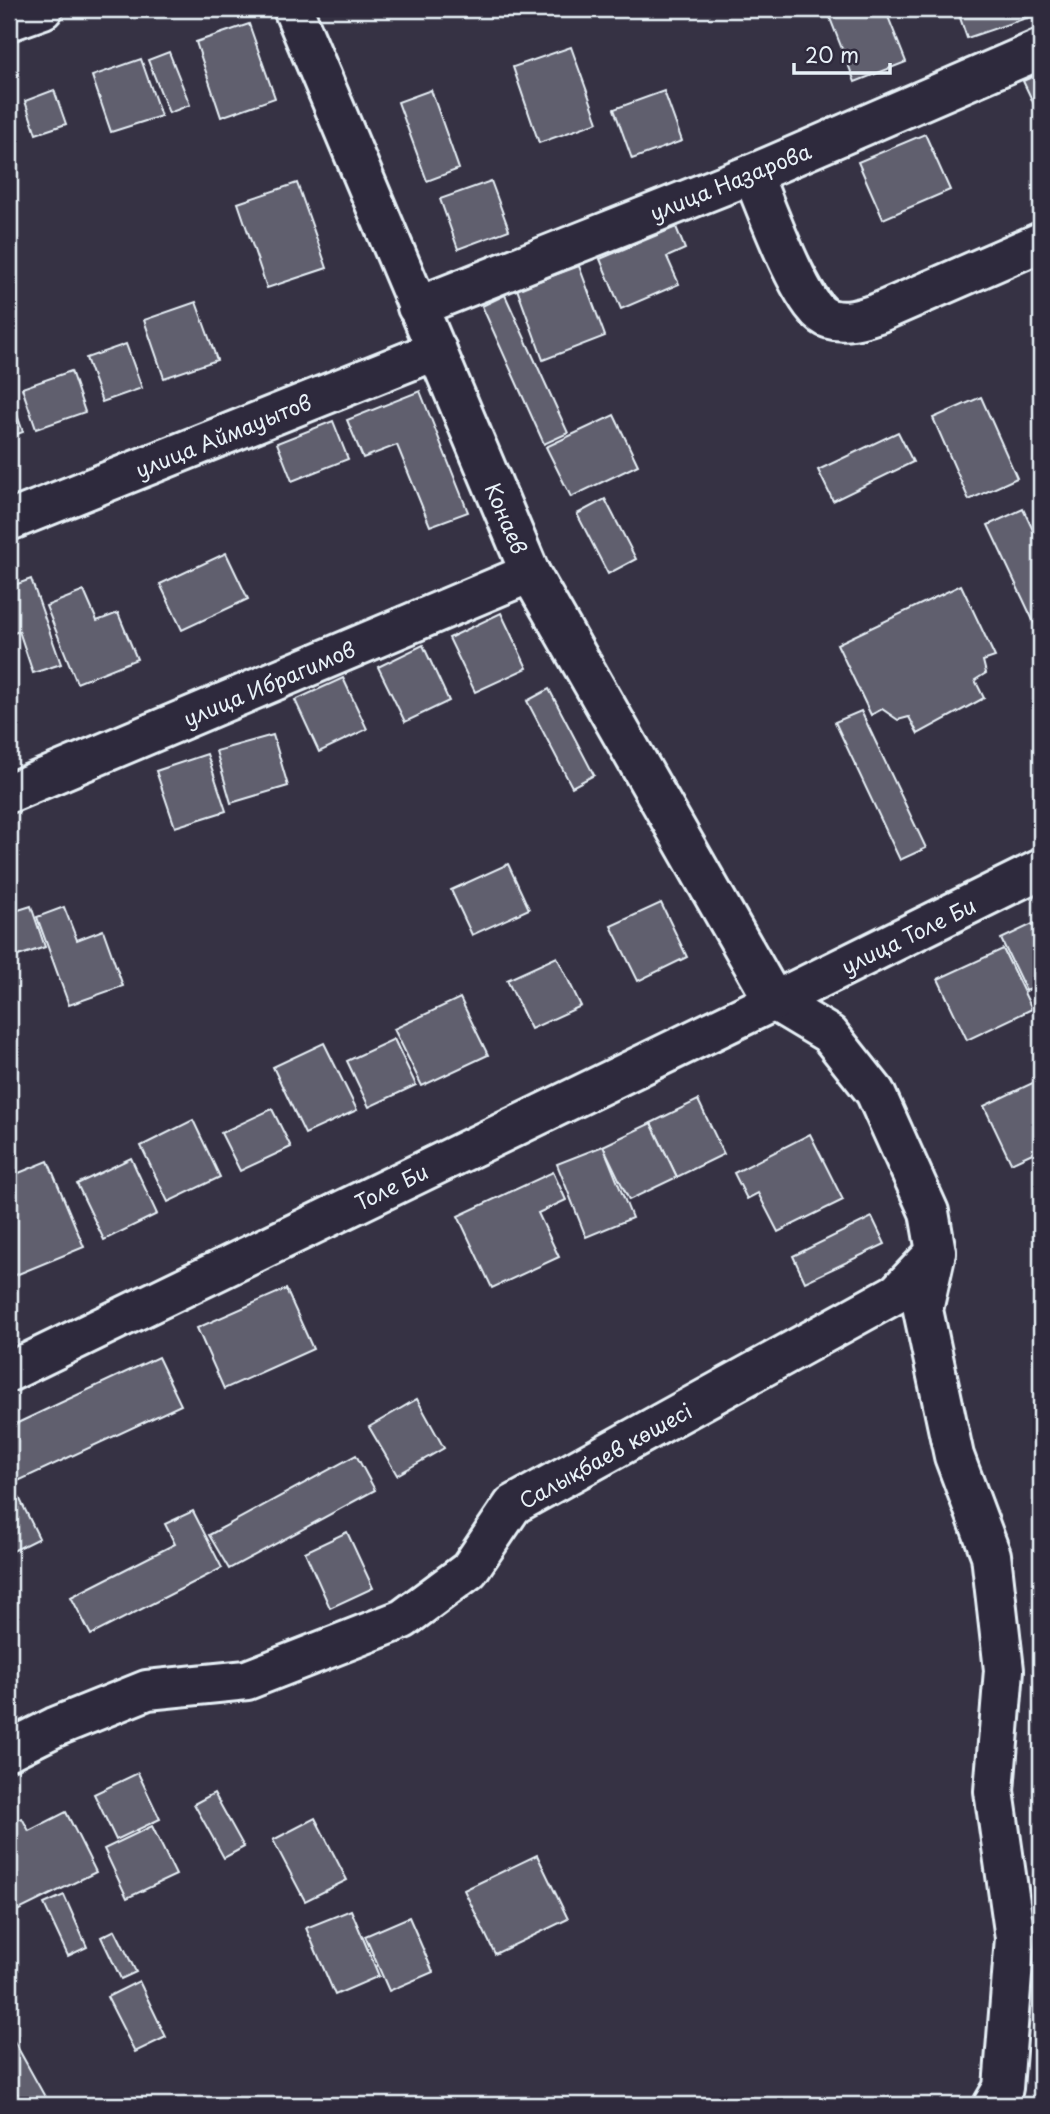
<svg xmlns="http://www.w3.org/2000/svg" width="1050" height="2114" viewBox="0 0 1050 2114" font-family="'Playpen Sans',sans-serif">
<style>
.building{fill:#605e6e;stroke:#e8f1f8;stroke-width:2}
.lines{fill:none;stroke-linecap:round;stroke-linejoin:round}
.minor-casing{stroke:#e8f1f8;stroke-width:44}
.major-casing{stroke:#e8f1f8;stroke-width:44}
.minor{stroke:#2f2a3d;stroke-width:38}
.major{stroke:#2f2a3d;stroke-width:38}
.labels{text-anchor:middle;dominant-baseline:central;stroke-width:5;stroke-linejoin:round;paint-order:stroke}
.street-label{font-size:21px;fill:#e8f1f8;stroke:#2f2a3d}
</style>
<rect width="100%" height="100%" fill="#363244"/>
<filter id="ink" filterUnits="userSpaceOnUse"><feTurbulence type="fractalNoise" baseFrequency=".0143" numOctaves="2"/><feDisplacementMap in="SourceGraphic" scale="14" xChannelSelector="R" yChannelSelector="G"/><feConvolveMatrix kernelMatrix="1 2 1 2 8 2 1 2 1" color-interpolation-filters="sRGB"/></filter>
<g filter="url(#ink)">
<g class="building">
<path d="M840 9H885L906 62 855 82 828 13Z"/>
<path d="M957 9H1041V13L967 38Z"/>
<path d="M249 24 275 98 221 117 196 42Z"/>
<path d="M571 47 598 122 539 143 513 67Z"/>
<path d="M169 52 190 105 169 113 148 60Z"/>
<path d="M141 59 161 116 111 132 92 76Z"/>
<path d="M1041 73V119L1023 81Z"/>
<path d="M54 90 66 124 36 134 25 101Z"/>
<path d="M431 90 459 169 427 181 398 102Z"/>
<path d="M664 91 682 141 632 159 614 109Z"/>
<path d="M925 134 950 190 883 219 858 162Z"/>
<path d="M491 181 509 230 458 249 440 199Z"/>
<path d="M297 183 327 268 267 288 238 203Z"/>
<path d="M676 227 685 249 667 257 679 284 621 309 600 259Z"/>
<path d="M579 266 605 336 543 360 517 289Z"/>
<path d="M505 295 568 433 544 444 482 306Z"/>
<path d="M196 302 217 360 164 378 144 320Z"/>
<path d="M126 344 142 388 102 402 86 358Z"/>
<path d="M71 371 85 412 36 429 22 388Z"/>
<path d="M420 391 468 512 430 526 397 445 363 458 347 420Z"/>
<path d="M9 392 23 432 9 437Z"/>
<path d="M981 397 1017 478 969 500 933 418Z"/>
<path d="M614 415 638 465 571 497 546 447Z"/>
<path d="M333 421 348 459 292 481 277 443Z"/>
<path d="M898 432 913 462 833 501 818 470Z"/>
<path d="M605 499 636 559 608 574 577 514Z"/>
<path d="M1023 509 1041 547V629L1038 631 988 525Z"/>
<path d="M226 553 248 599 182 630 160 584Z"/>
<path d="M31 579 61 664 33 673 19 631 9 635V587Z"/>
<path d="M961 585 995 657 983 661 986 673 975 680 984 698 918 734 909 717 898 720 882 709 871 715 837 644Z"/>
<path d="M84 591 97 621 118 613 137 659 77 683 46 606Z"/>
<path d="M501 613 527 668 475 692 449 638Z"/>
<path d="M423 645 449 701 405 722 378 667Z"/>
<path d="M343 678 367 729 319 752 295 700Z"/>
<path d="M549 689 594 775 572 787 527 701Z"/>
<path d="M861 711 926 848 900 860 835 722Z"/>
<path d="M273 735 288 786 231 803 216 751Z"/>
<path d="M207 754 226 811 175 827 156 771Z"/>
<path d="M508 864 529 909 472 935 451 890Z"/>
<path d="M661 903 687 957 638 981 611 926Z"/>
<path d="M31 906 45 947 9 959V913Z"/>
<path d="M64 907 77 940 103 930 123 986 69 1005 37 917Z"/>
<path d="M1041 920V984L1026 991 1001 939Z"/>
<path d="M1003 949 1032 1009 967 1040 938 979Z"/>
<path d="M557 957 581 1006 531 1029 507 980Z"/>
<path d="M460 998 488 1055 422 1086 394 1029Z"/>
<path d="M394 1039 416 1085 369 1107 347 1061Z"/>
<path d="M324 1043 357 1110 305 1134 273 1067Z"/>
<path d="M1041 1079V1149L1011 1163 984 1106Z"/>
<path d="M698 1100 724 1154 677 1177 651 1123Z"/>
<path d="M272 1109 291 1147 240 1171 221 1133Z"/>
<path d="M193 1120 220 1177 168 1202 141 1146Z"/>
<path d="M651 1123 677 1177 629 1200 603 1146Z"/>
<path d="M810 1134 843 1200 778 1232 758 1193 747 1199 734 1173Z"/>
<path d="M603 1146 632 1218 586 1237 557 1164Z"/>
<path d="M131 1158 157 1214 104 1240 77 1184Z"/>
<path d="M48 1161 84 1247 11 1277 9 1177Z"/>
<path d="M553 1172 566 1200 538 1213 559 1257 492 1288 458 1216Z"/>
<path d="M872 1217 885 1244 805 1282 793 1256Z"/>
<path d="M286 1289 313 1349 224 1389 197 1328Z"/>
<path d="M158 1357 181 1405 16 1482 9 1467V1427Z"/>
<path d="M417 1399 444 1448 397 1475 369 1427Z"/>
<path d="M356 1455 375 1490 229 1569 209 1535Z"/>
<path d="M9 1477 39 1538 9 1553Z"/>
<path d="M193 1511 222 1568 91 1635 71 1597 175 1544 165 1524Z"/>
<path d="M347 1532 373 1588 330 1608 305 1552Z"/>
<path d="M138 1773 160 1819 116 1840 94 1794Z"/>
<path d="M214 1793 244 1847 224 1858 194 1804Z"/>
<path d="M66 1812 96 1872 9 1915V1824L22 1818 29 1831Z"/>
<path d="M315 1818 347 1880 305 1901 273 1840Z"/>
<path d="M152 1826 176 1875 127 1898 104 1849Z"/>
<path d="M537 1855 568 1919 495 1954 464 1890Z"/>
<path d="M64 1895 87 1947 68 1956 44 1904Z"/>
<path d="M351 1910 379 1976 335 1995 306 1928Z"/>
<path d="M409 1917 433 1972 389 1991 365 1936Z"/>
<path d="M115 1930 136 1972 121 1979 101 1937Z"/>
<path d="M139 1981 166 2037 135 2052 107 1997Z"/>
<path d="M9 2032 49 2104 48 2105H23L9 2080Z"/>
</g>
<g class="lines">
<defs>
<g id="minor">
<path d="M9 21 43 9"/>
<path d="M752 174C765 203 802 312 830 319 846 324 863 318 878 313L1041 242"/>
<path d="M417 307 752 174 1041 49"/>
<path d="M9 521 437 350"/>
<path d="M9 793 530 573"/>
<path d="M774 1001 829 1034 875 1092 929 1212 936 1252 923 1310 954 1456 991 1555 1004 1670 994 1791 1015 1938 1003 2088 993 2105"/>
<path d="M774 1001 1041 869"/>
<path d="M9 1750 55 1727 147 1690 247 1680 403 1619 469 1570 513 1505 897 1293 936 1252"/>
</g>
<path id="major" d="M9 1372 774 1001 530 573 293 9"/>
</defs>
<use href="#minor" class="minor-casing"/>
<use href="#major" class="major-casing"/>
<use href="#minor" class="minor"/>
<use href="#major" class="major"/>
</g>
</g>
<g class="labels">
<g class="street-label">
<text transform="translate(730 181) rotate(-22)">улица Назарова</text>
<text transform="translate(223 435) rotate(-22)">улица Аймауытов</text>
<text transform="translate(507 518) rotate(67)">Конаев</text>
<text transform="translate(269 683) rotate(-23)">улица Ибрагимов</text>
<text transform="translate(908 935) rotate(-26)">улица Толе Би</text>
<text transform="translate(391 1186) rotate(-26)">Толе Би</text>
<text transform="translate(605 1455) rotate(-29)">Салықбаев көшесі</text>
</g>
</g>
<rect width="1050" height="2114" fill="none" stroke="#2f2a3d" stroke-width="35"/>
<rect x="18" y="18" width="1015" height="2079" fill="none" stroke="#e8f1f8" stroke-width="2.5" filter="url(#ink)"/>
<path d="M794 63v10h96v-10" fill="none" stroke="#e8f1f8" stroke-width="3.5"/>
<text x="805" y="63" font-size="21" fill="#e8f1f8" stroke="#2f2a3d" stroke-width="5" paint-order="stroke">20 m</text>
</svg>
